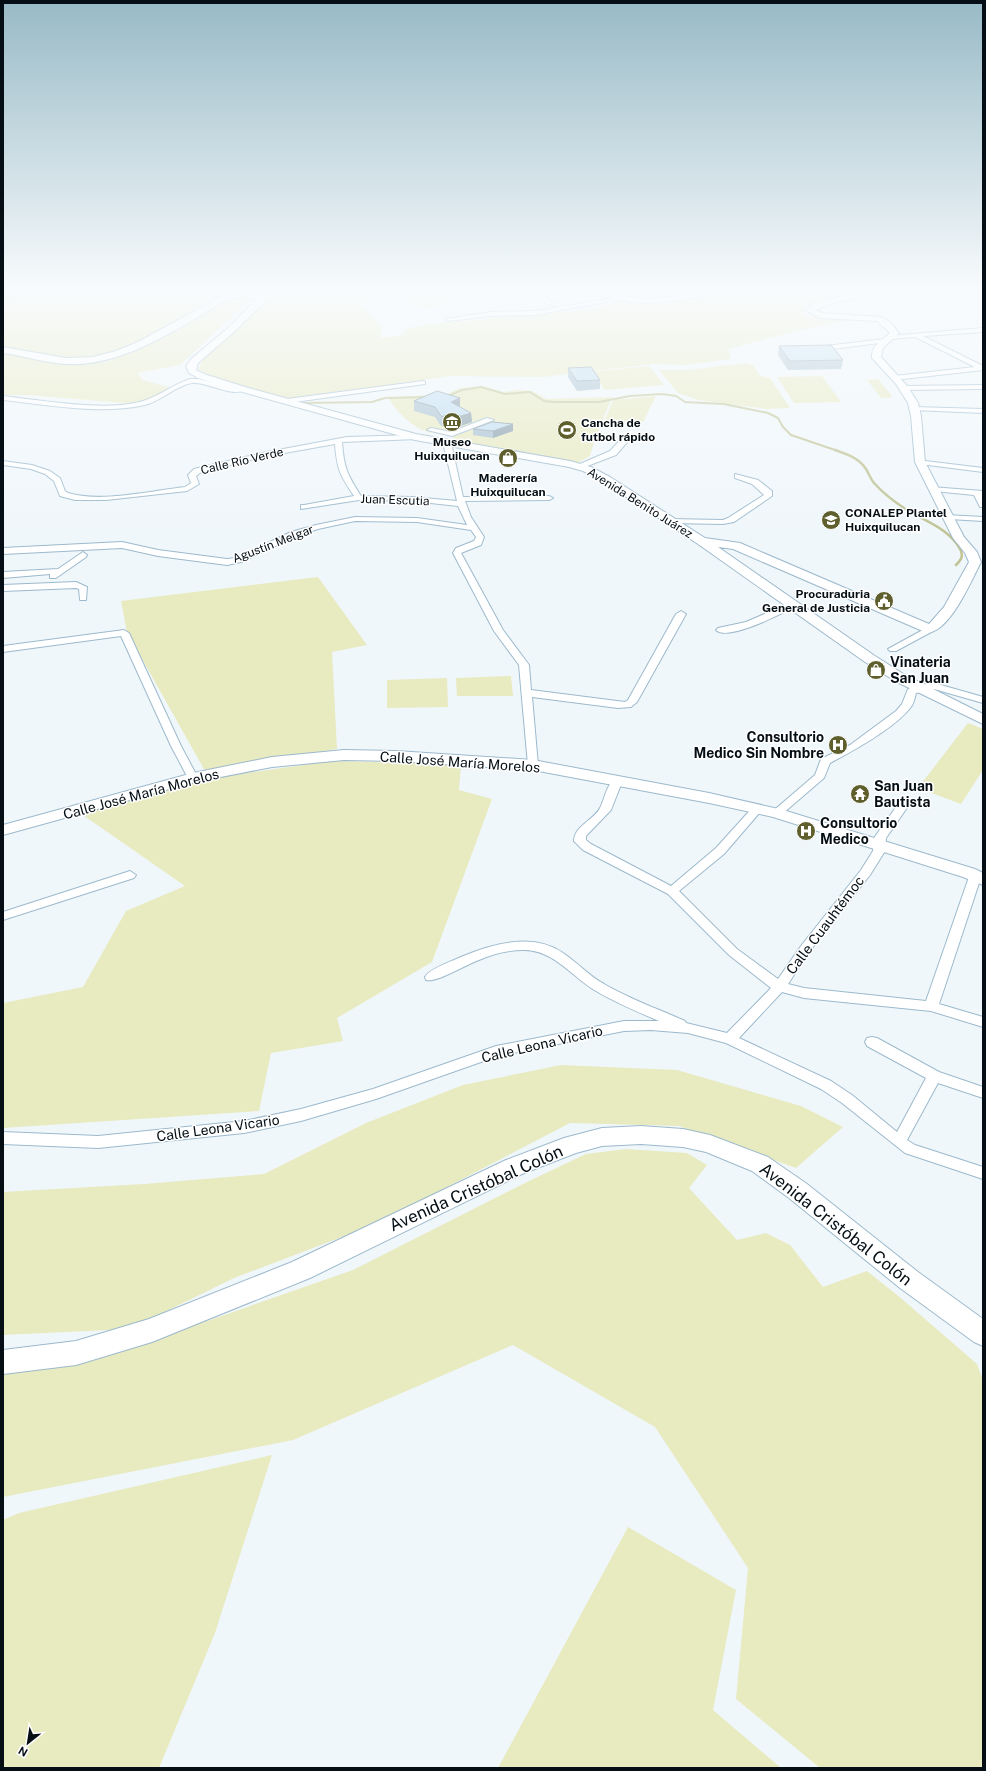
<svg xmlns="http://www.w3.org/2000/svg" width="986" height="1771" viewBox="0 0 986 1771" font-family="'Public Sans',sans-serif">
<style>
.green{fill:#e8eabf}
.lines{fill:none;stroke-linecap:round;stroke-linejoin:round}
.stream-far1{stroke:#c0c394;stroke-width:2}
.stream{stroke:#c0c394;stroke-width:2.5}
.street-casing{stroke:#9cb9cc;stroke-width:2}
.secondary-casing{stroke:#9cb9cc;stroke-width:2}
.primary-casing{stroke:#9cb9cc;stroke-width:2}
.street{fill:#fff;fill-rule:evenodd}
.secondary{fill:#fff;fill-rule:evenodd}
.primary{fill:#fff;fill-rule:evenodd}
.wall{fill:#a4becf}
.shaded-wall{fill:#869ba9}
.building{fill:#bfddf1;stroke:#869ba9}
.labels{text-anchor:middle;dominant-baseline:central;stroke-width:3;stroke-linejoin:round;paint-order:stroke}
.far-poi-label{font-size:12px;font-weight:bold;fill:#040e14;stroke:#fff;text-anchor:start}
.far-street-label{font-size:12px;fill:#040e14;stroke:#fff}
.poi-label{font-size:14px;font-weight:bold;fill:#040e14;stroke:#fff;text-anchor:start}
.street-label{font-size:14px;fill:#040e14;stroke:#fff}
.near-street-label{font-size:17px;fill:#040e14;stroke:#fff}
</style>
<rect width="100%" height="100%" fill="#f0f7fb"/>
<g class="green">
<path d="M62 287H236L198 306 188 321 144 342 101 355 74 361 3 348V297L42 294Z"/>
<path d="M288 287H440L455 302 424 308 398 296 358 303 382 327 380 338 403 335 408 328 430 324 594 309 619 301 666 302 745 287H813L807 289 812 293V295L839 297 804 307 803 314 807 316 856 318 804 329 728 349 731 359 686 365 652 364 543 377 450 376 283 400 222 381 198 369 206 355 242 318Z"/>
<path d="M242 293 251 299 180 365 137 373 143 380 171 388 137 404 27 395H3V352L70 363 109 361 202 316 222 301Z"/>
<path d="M747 363 753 365 760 376 770 378 790 408 767 409 698 400 678 393 659 370H688Z"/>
<path d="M649 366 664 385 605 390 592 372Z"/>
<path d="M822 376 841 402 794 403 777 377Z"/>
<path d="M878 379 892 396 890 398H881L867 380Z"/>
<path d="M483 386 504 392 517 390 532 391 547 399 612 397 594 442 590 456 577 463 452 442 453 437C444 431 433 435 425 431 410 425 397 412 389 399L394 397 447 394 460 388Z"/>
<path d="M656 396 643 422 617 421 604 422 613 400Z"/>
<path d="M318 577 367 645 332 652 337 749 205 771 127 632 121 601Z"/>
<path d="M511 676 513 696H457L456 678Z"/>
<path d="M447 678 448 707 387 708V680Z"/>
<path d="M968 723 983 729V770L961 804 918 788Z"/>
<path d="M331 761 461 764 459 790 492 799 432 962 337 1018 343 1041 271 1053 259 1111 3 1128V1003L83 987 126 911 185 886 80 813 197 780Z"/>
<path d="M561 1065 677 1070 801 1106 843 1127 796 1168 679 1126 570 1123 376 1224 234 1278 130 1329 3 1335V1192L144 1184 264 1174 366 1123 463 1085Z"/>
<path d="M626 1149 687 1153 707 1165 689 1188 737 1240 766 1233 790 1245 823 1287 867 1271 902 1299 977 1364 983 1381V1768H820L736 1699 748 1568 655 1427 513 1345 293 1440 3 1497V1371L104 1357 353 1270 527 1182 586 1154Z"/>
<path d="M272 1455 215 1633 159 1768H3V1520L19 1513Z"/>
<path d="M628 1527 736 1590 713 1710 781 1768H498Z"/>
</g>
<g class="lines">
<g class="stream-far1">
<path d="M448 396 462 390 481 387 505 394 530 392 544 401 554 402H599L630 396 662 394 676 396 685 402 724 404 768 413 778 418 783 427 791 435 838 451"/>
<path d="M301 403 372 402 385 398 428 397"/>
</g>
<path class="stream" d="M835 450C847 454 859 458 866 469 869 474 871 480 875 484 883 493 895 502 904 508 923 521 948 527 960 549 964 556 961 560 956 565"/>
<defs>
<g id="street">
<path d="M541 287H547V298L551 302 566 306 625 296 628 298 535 315 491 316 448 321 445 319 491 312 535 311 560 307 547 304 542 299Z"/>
<path d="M36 289 38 292 3 297V293Z"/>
<path d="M983 328V332L923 336 983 366V370L894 380 891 378 894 376 975 367 915 337 891 339 888 337 889 336Z"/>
<path d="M885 339 887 340V342L817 351 814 349 817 347Z"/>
<path d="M190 379H198L245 389C233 399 207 381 192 383 177 385 161 401 145 405 99 415 50 405 3 400V396C41 400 111 413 146 400 161 395 174 384 190 379Z"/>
<path d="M423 381 425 382V384L287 403 284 401 287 399Z"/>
<path d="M983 385V389L903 390 900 388 903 386Z"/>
<path d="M914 407 983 409V413L912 410 911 409Z"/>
<path d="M487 418 494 420 452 436 427 430 431 428 451 432Z"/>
<path d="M415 435 419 437 418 439 342 442C344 468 347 474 361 496L412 497 457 501 443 443 447 441 451 443 463 497 549 496 553 498 549 500 465 501 471 517 484 537 481 545 461 553 503 630 529 665 531 690 625 702 628 700 676 614 681 611 686 614 637 702 631 707 618 708 532 697 538 765 537 767 533 768 528 765 519 665 494 631 453 553 456 548 474 541 476 537 471 530 417 522 355 521 318 529 297 536 241 562 227 565 158 556 122 548 3 554V548L122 542 158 550 227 559 236 558 291 532 316 525 355 517 417 518 467 525 458 506 412 501 359 500 301 509V505H304L354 496C340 475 337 470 335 444L262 457 200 473 196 476 199 484 187 491 106 500H75L60 496 54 481 45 474 31 469 3 465V461L32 465 50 471 60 478 65 491 68 493C102 503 149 491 185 487L191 483 188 475 194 469 262 453 347 437Z"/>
<path d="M622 438 629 440 616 455 582 468 575 466 610 451Z"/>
<path d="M917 460 983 468V472L920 464 916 462Z"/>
<path d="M735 474 758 480 772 491V496L734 522 723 524 669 523 665 521 669 519 723 520 728 518 764 495 752 484 735 478Z"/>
<path d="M931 487 983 491V507H980L974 495 934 491 930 489Z"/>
<path d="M946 515 983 517V521L949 519 945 517Z"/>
<path d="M83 552 87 555 86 557 56 578H50V574L3 578V572L58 569Z"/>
<path d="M76 582 87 587 86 600H80L79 589 76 588 3 591V585Z"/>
<path d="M792 602 797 605 795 607C782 613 728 642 716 630L718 628 746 622Z"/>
<path d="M930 626 935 629 933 631 896 651H890L888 649Z"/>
<path d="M124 630 129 633 181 746 198 778 197 780H189L188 778 171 746 121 636 3 652V646Z"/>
<path d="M934 683 983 697V703L934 689 916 693C915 697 914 703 911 707 895 728 853 751 830 763L824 778 781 815H773L771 813 773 811 815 775 821 759 850 745 896 711 902 704 908 689 919 685Z"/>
<path d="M617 779 622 782 611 810 586 836V840L591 844 671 886 716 848 753 807H761L763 809 761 811 724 854 679 891 737 949 778 979 801 946 861 870 873 851 874 838 901 800H909L911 802 886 838 885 851 870 875 809 952 788 984 804 988 926 1001 969 877 975 873 979 874 981 877 939 1004 983 1017V1027L931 1011 804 998 782 992 739 1038 831 1081 852 1095 897 1132 926 1078 867 1046 865 1042 867 1038 872 1037 877 1038 939 1072 983 1087V1098L938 1083 907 1140 915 1145 983 1167V1179L905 1153 842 1103 821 1089 726 1043 688 1033 651 1030 624 1031 498 1056 376 1099 301 1121 244 1133 98 1148 3 1144V1132L98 1136 244 1121 301 1109 373 1089 496 1046 624 1021H659C638 1012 616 1003 596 991 572 977 554 950 524 950 509 950 493 954 479 960 467 964 437 983 426 980L425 977C429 969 452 961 461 957 492 944 533 932 563 953 578 963 589 976 604 984 630 999 658 1009 685 1021L686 1023 727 1033 771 988 729 955 668 894 583 850 574 841C574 826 594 820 600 808 605 799 607 781 617 779Z"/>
<path d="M130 871 136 875 134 878 3 920V912Z"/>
</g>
<g id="secondary">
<path d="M280 287H290L265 301 234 332 198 363 196 370 204 374 245 387 416 434 570 461 591 467 610 477 705 538 740 543 929 624 944 607 969 562 965 553 953 538 915 462 911 416 908 403 896 384 872 358C871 345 882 341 890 333L877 321 820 318 805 310C816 298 886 287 904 287L886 293 837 302 815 310 822 313 882 317 890 322 899 333 883 348 881 357 908 387 918 403 921 416 925 462 964 537 977 552 981 562C972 579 948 637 925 632L733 549 718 547 875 656 905 675 983 714V724L895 681 865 662 698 544 602 481 583 471 569 467 415 440 239 391 198 378 189 373 186 366 191 359 228 328 256 300 245 296 229 299C180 326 126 367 66 364 45 363 24 356 3 353V347L66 358 93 357 116 351 138 342 224 295 245 292 261 296Z"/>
<path d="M596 287C608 287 614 293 625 296 633 298 642 298 650 298 680 299 709 286 739 287 733 292 720 293 713 294 681 301 621 313 596 287Z"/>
<path d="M344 750 396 751 533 760 709 793 783 810 975 869 983 873V885L963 877 773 817 709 803 533 770 396 761 344 760 272 767 195 782 3 835V825L193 773 272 757Z"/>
</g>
<path id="primary" d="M641 1126 683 1129 710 1135 768 1157 807 1184 918 1272 983 1319V1346L974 1342 900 1288 789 1198 752 1171 706 1152 683 1147 641 1144 602 1146 576 1153 522 1174 310 1278 152 1342 76 1365 3 1374V1350L76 1341 149 1319 292 1262 506 1160 564 1138 602 1128Z"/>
</defs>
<use href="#street" class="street-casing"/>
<use href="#secondary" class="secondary-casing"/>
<use href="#primary" class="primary-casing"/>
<use href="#street" class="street"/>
<use href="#secondary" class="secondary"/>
<use href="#primary" class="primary"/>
</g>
<g class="wall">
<path d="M779 346 843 360 841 369 788 370 778 355Z"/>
<path d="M568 368 600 380V389L577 391 568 377Z"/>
<path d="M460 398V407L471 413 472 422 455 428 441 426 435 417 414 411V401Z"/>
<path d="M473 429 513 431 493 438 473 435Z"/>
</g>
<g class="shaded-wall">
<path d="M460 398V407L451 402Z"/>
<path d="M471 413 472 422 455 428 454 418Z"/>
<path d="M513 424V431L493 438V431Z"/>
</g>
<g class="building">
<path d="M831 345 843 360 790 361 779 346Z"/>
<path d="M591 367 600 380 577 381 568 368Z"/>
<path d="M437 391 460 398 451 402 471 413 454 418 441 416 435 407 414 401Z"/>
<path d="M492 422 513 424 493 431 473 429Z"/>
</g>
<linearGradient id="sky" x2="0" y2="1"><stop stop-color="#98bac6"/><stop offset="0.54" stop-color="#f8fbfd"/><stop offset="1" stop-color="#f8fbfd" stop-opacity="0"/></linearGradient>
<rect width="986" height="535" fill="url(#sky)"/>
<defs>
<symbol id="museum-disc" viewBox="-11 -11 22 22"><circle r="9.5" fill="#5e5f2c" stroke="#fff"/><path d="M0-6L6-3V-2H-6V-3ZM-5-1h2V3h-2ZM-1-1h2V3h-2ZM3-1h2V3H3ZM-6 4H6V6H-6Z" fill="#fff"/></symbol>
<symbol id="stadium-disc" viewBox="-11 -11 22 22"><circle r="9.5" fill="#5e5f2c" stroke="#fff"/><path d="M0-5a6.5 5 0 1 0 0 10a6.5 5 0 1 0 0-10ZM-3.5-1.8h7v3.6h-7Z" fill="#fff"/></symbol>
<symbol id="shop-disc" viewBox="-11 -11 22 22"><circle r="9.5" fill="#5e5f2c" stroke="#fff"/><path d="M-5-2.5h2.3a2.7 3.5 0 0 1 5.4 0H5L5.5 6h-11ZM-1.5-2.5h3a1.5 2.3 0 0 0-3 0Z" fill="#fff"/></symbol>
<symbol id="school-disc" viewBox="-11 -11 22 22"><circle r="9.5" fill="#5e5f2c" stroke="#fff"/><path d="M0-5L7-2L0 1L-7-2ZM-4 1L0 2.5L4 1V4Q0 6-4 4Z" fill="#fff"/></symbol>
<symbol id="civic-disc" viewBox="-11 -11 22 22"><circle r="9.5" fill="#5e5f2c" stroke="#fff"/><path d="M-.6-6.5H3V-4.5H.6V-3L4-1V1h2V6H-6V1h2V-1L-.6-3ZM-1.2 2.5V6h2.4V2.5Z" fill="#fff"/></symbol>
<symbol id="hospital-disc" viewBox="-11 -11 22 22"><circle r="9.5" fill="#5e5f2c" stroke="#fff"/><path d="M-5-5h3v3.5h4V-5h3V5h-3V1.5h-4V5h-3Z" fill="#fff"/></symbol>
<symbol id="temple-disc" viewBox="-11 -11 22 22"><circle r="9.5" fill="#5e5f2c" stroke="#fff"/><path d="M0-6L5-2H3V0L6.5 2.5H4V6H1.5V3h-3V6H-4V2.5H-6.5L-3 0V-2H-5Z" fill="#fff"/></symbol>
</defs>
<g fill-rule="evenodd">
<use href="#museum-disc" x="441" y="411" width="22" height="22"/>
<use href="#stadium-disc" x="556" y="419" width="22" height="22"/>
<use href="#shop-disc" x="497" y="447" width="22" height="22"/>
<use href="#school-disc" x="820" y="509" width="22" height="22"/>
<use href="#civic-disc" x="873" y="590" width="22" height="22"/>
<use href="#shop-disc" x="865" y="659" width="22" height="22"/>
<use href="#hospital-disc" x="827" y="734" width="22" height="22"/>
<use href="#temple-disc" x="849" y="783" width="22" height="22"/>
<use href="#hospital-disc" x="795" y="820" width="22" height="22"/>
</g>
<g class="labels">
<g class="far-poi-label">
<text x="581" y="423">Cancha de<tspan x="581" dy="14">futbol rápido</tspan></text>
<text x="452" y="442" text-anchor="middle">Museo<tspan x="452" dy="14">Huixquilucan</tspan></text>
<text x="508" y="478" text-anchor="middle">Maderería<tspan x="508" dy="14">Huixquilucan</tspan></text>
<text x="845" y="513">CONALEP Plantel<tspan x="845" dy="14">Huixquilucan</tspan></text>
<text x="870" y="594" text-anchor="end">Procuraduria<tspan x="870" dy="14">General de Justicia</tspan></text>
</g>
<g class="far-street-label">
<text transform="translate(242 461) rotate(-13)">Calle Río Verde</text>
<text transform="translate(395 500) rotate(2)">Juan Escutia</text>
<text transform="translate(640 503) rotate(32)">Avenida Benito Juárez</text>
<text transform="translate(273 544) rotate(-21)">Agustín Melgar</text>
</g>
<g class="poi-label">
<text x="890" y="662">Vinateria<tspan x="890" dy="16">San Juan</tspan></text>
<text x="824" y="737" text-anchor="end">Consultorio<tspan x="824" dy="16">Medico Sin Nombre</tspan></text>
<text x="874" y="786">San Juan<tspan x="874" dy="16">Bautista</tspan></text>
<text x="820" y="823">Consultorio<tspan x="820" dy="16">Medico</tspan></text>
</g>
<g class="street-label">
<text transform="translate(460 762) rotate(4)">Calle José María Morelos</text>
<text transform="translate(141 794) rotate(-15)">Calle José María Morelos</text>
<text transform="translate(825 925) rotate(-53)">Calle Cuauhtémoc</text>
<text transform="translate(542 1044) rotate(-13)">Calle Leona Vicario</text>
<text transform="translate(218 1128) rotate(-8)">Calle Leona Vicario</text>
</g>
<g class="near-street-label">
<text transform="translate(476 1188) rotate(-24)">Avenida Cristóbal Colón</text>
<text transform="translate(836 1224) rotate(38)">Avenida Cristóbal Colón</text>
</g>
</g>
<rect width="986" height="1771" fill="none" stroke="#040e14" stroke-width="8"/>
<g transform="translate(28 1743) rotate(210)" stroke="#ffffff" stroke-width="3" paint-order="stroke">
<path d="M0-3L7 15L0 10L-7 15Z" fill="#040e14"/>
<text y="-6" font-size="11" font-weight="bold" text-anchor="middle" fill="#040e14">N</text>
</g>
</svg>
